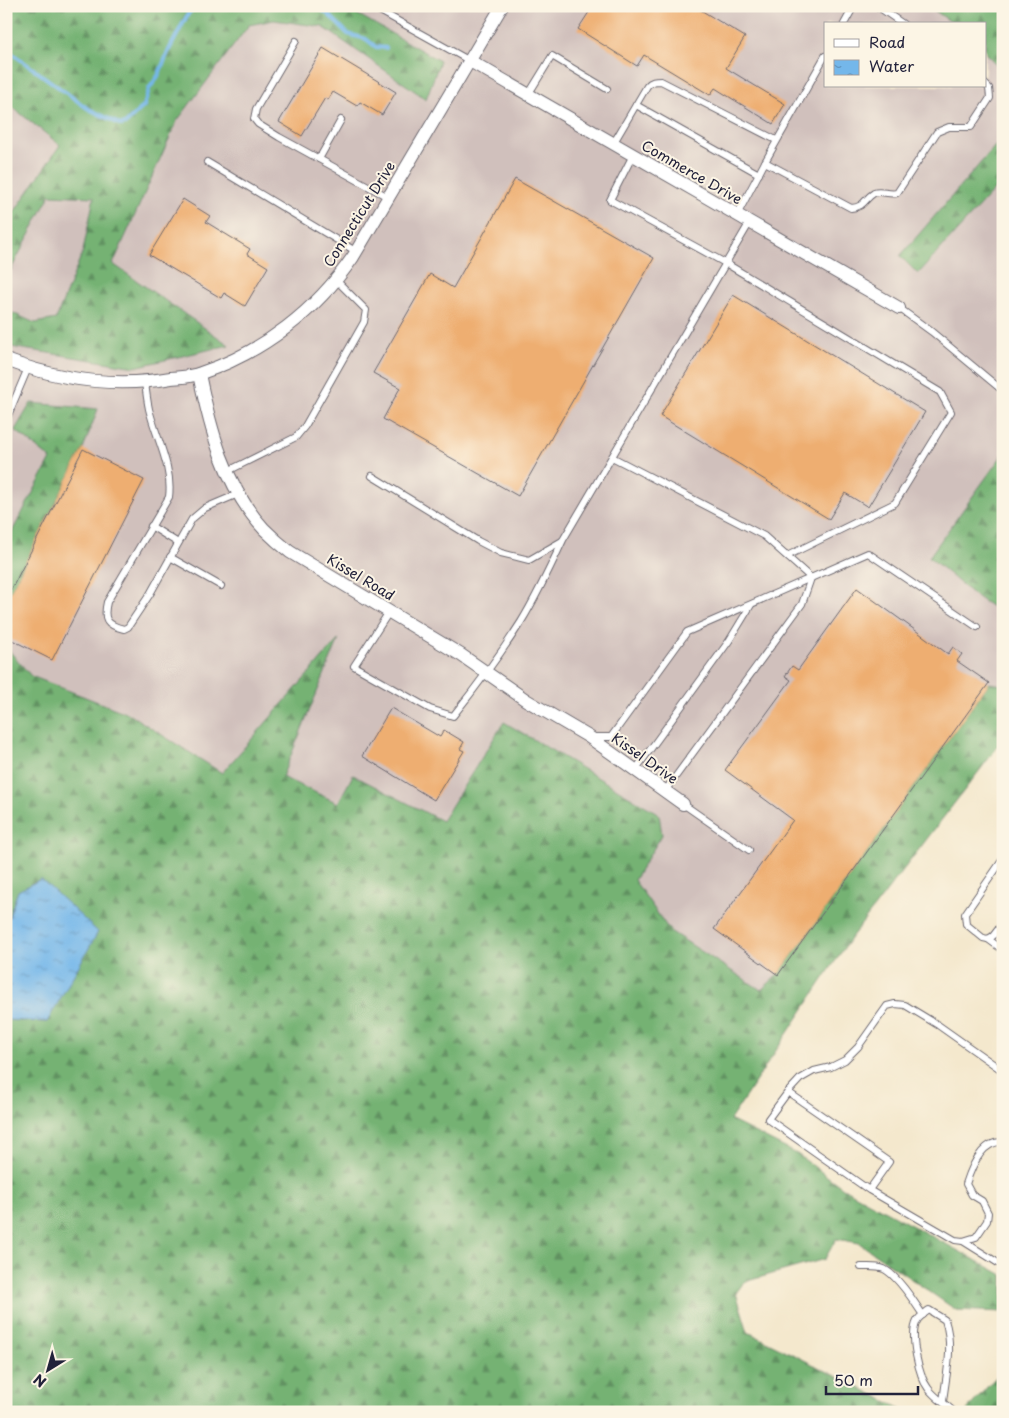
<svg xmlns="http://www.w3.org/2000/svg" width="1009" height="1418" viewBox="0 0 1009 1418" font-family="'Playpen Sans',sans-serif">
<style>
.industrial{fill:#d0c0bc;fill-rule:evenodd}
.forest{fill:url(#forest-firs);stroke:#4c6a57}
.water{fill:url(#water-ripples);stroke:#4b6c92}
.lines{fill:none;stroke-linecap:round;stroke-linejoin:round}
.stream{stroke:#74b7ea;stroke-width:4}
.building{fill:#eeae71}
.lane-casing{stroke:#6c676e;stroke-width:8}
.street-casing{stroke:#6c676e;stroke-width:14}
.lane{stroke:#fff;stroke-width:6}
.street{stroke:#fff;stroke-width:12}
.labels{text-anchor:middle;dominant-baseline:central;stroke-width:4;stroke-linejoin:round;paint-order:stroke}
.street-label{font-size:14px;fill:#22223b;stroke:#fcf5e5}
</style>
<defs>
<pattern id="forest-firs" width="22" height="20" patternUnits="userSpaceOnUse" patternTransform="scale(1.25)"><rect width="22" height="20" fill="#75b273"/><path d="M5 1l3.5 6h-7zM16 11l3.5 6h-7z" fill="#609060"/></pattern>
<pattern id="water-ripples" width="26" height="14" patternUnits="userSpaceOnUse" patternTransform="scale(1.25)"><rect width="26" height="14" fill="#74b7ea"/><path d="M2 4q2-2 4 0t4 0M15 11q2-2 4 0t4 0" fill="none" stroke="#5f94bf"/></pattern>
</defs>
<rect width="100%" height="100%" fill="#fcf5e5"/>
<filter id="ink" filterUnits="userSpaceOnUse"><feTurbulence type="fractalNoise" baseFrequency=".02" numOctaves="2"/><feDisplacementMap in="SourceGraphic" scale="10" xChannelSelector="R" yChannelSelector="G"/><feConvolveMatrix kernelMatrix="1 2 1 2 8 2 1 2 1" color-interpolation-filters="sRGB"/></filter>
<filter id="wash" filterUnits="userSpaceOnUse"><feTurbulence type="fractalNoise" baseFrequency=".0096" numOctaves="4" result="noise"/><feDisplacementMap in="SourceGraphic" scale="20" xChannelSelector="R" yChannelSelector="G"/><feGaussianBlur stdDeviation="1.12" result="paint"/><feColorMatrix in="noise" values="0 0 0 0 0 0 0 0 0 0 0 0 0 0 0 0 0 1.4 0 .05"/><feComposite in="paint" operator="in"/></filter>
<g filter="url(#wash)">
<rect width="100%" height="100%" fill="#f4e8cd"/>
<path class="industrial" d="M6 6H1003V727L723 1095 6 708ZM825 24H985V86H825Z"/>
<g class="forest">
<path d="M6 6H343L440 61 426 99 323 27 274 20 249 25 177 121 113 264 229 345 135 367 11 347 6 310 35 323 56 319 83 251 94 197 50 195 6 279V224L60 145 6 102Z"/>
<path d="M928 6H1003V74L985 51V24H954Z"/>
<path d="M1003 137V180L918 274 900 256Z"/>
<path d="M31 403 98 409 83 449 6 600V543L51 459 15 430Z"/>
<path d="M1003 454V614L974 595 929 557Z"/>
<path d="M339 639 282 777 338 803 353 775 442 821 504 722 659 814 662 835 634 880 670 931 761 990 778 975 989 683 1003 685V740L850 939 730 1120 797 1154 843 1188 1003 1275V1312L956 1310 859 1243 836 1239 825 1259 744 1282 736 1293 748 1332 908 1412H6V1020L47 1022 18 891 6 925V647L31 676 129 714 222 773Z"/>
<path d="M1003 1369V1412H969L967 1410Z"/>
</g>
<path class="water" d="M41 879 98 932 47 1022 6 1020V925L18 891Z"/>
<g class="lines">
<g class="stream">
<path d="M317 6 329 15 348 34 366 39 376 47 386 48"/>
<path d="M6 49 87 108 121 125 125 124 144 106 149 89 158 76 169 50 188 14 195 6"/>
</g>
</g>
<g id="blocks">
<g class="building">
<path d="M593 6H694L745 37 726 68 785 104 773 124 715 88 710 95 644 55 637 66 578 29Z"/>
<path d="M323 48 396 92 382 115 360 102 357 106 333 92 328 100 325 98 302 136 279 122Z"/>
<path d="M515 179 654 258 518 496 383 419 400 388 373 373 430 274 453 288Z"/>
<path d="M183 199 210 216 206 222 250 249 247 254 268 267 245 306 224 293 221 298 149 255Z"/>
<path d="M733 295 925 412 868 507 845 493 829 519 660 416Z"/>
<path d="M83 449 144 480 52 660 6 637V600Z"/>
<path d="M857 588 948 654 953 647 962 654 957 661 989 683 778 975 714 929 793 820 725 770 791 680 785 676 792 666 798 670Z"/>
<path d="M391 708 440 737 444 730 464 742 460 749 464 751 434 800 362 756Z"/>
</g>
</g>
</g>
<g filter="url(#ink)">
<use href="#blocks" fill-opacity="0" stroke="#6c676e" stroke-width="1"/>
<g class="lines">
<defs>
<g id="lane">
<path d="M371 6 470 61"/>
<path d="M877 6 903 24"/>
<path d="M844 24 854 6"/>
<path d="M296 41 256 109 254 119 258 124 279 137 388 197"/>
<path d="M528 95 552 56 607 89"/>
<path d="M636 105 759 174"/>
<path d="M613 144 647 86C651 81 655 81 661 81L776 140"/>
<path d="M633 155 610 200 727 264 940 392 951 412 895 503 787 556"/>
<path d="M319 159 341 120"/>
<path d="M207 162 357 252"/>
<path d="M765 162 825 56"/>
<path d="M737 215 765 162 851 208C865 207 864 199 874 193 880 190 889 195 897 193L937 132 949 127H971L990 98 989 88 985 84"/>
<path d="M899 308 932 332 1003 391"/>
<path d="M145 382C146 391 147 400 149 409 156 438 173 467 169 497L107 602C103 619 106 625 124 629L128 627 150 594 192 519 205 508 238 494"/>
<path d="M6 420 28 368"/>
<path d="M612 457 764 536 811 578 802 604 665 791"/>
<path d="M228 471 296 437 305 426 364 322 366 310 336 280"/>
<path d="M372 476 478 541 501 553 529 560 562 541"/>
<path d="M151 526 178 543"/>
<path d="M170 557 221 586"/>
<path d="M389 612 354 666 430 709 453 716C477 686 500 655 521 622 537 596 550 568 563 540L750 222"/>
<path d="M593 737H611L687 632 868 553 977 627"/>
<path d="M636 769 729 641 751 605"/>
<path d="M683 804 749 850"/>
<path d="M1003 859 965 914 966 924 983 938 988 939 993 936 1003 923"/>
<path d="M988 939 1003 950"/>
<path d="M788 1092 800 1079 814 1071 831 1067 845 1060 858 1047 887 1006 895 1004 905 1005 938 1025 1003 1071"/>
<path d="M869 1190 889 1162 788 1092 768 1119 869 1190 955 1240 963 1241 976 1237 987 1221 988 1213 982 1201 972 1195 966 1184C971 1168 982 1140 1003 1142"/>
<path d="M963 1241 1003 1266"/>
<path d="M861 1267C868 1267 877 1266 884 1269 898 1276 915 1303 923 1315"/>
<path d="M943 1402C946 1374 954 1347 945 1320L929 1310C925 1313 919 1317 917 1321 909 1336 919 1376 928 1388 934 1397 946 1404 954 1412"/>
</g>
<g id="street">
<path d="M470 61 899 308"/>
<path d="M6 360C60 380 115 388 171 378 181 377 192 377 201 373 263 352 316 311 353 257L502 6"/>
<path d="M199 374C210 428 225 487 264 529 272 537 281 545 290 552L461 655 526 700 589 737 683 804"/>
</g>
</defs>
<use href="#lane" class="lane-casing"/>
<use href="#street" class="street-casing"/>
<use href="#lane" class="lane"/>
<use href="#street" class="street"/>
</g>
</g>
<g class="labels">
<g class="street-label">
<text transform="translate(692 172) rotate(30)">Commerce Drive</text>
<text transform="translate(359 214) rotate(-58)">Connecticut Drive</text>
<text transform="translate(361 577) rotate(31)">Kissel Road</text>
<text transform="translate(645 758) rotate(35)">Kissel Drive</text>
</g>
</g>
<rect width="1009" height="1418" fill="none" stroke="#fcf5e5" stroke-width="25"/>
<rect x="824" y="22" width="162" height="65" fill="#fcf5e5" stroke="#a5a1a1"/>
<rect x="834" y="39" width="25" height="8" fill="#ffffff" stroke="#a5a1a1"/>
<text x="869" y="48" font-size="15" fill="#22223b">Road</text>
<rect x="834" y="60" width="25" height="15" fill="url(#water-ripples)" stroke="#a5a1a1"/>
<text x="869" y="72" font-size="15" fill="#22223b">Water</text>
<g transform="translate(48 1370) rotate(217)" stroke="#fcf5e5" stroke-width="4" paint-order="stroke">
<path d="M0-4L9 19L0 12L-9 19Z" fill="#22223b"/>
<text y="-8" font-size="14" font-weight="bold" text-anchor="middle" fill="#22223b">N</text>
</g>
<path d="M826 1386v8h92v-8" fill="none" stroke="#22223b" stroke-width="2.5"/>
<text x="834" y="1386" font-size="15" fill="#22223b" stroke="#fcf5e5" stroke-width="4" paint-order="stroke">50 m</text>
</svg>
